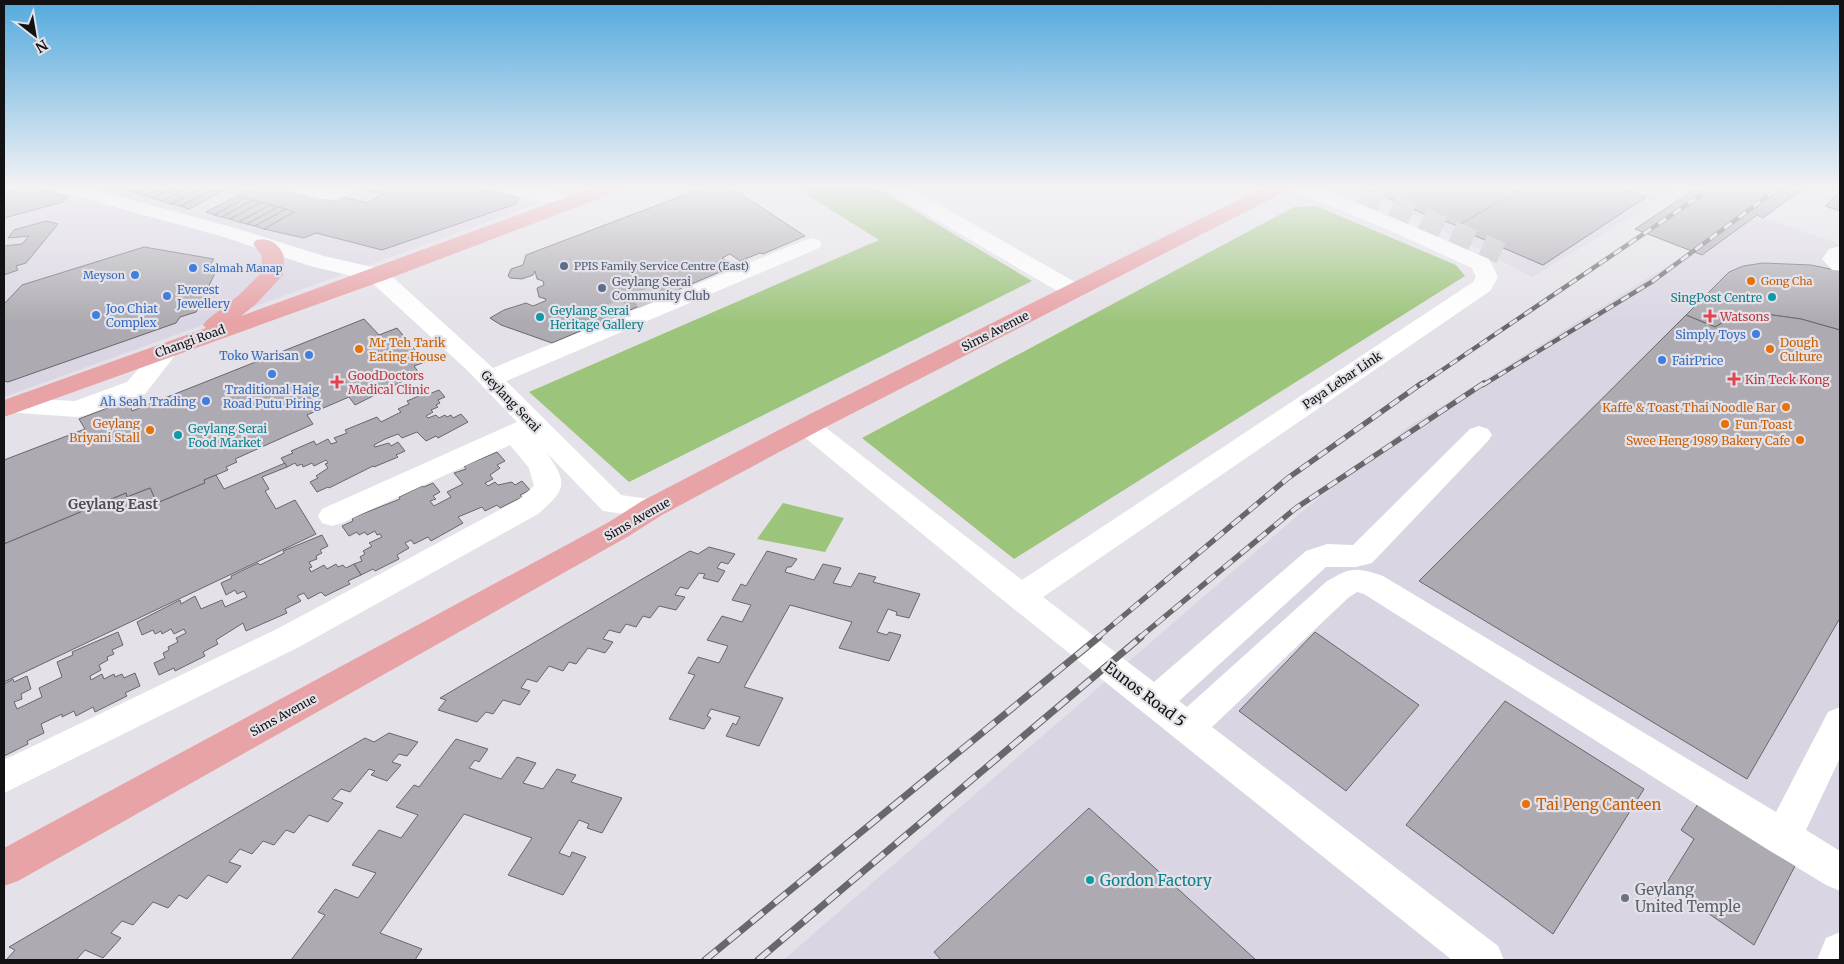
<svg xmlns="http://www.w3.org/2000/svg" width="1844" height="964" viewBox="0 0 1844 964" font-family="Merriweather,serif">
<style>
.built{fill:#dad5e3}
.green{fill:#9cc47a}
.building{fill:#adabb1;stroke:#69676c}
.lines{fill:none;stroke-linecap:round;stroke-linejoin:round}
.minor-tunnel{stroke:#c4c3c8;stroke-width:22;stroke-dasharray:22 11;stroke-linecap:butt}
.minor{fill:#fff;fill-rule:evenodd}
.major{fill:#e8a3a6;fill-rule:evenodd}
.rail-far2-casing{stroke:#68676a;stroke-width:4.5}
.rail-far1-casing{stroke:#68676a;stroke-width:5.5}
.rail-casing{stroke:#68676a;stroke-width:7}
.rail-far2{stroke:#e4e2e8;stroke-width:3;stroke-dasharray:9;stroke-linecap:butt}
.rail-far1{stroke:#e4e2e8;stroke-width:4;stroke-dasharray:11;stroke-linecap:butt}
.rail{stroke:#e4e2e8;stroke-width:5;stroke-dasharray:15;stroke-linecap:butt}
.service-dot{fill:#5c6f8a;stroke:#e4e2e8;stroke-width:2}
.shop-dot{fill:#3f7fe0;stroke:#e4e2e8;stroke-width:2}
.food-dot{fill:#e8710a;stroke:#e4e2e8;stroke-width:2}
.culture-dot{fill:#0f9aa8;stroke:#e4e2e8;stroke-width:2}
.health-dot{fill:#e0444e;stroke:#e4e2e8;stroke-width:2}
.worship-dot{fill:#6b7280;stroke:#e4e2e8;stroke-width:2}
.labels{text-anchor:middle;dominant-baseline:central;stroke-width:4.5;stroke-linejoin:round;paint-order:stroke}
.far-service-label{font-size:11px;fill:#4e5e75;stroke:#e4e2e8;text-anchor:start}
.far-shop-label{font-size:11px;fill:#366cbe;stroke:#e4e2e8;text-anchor:start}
.far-food-label{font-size:11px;fill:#c56008;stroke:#e4e2e8;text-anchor:start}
.service-label{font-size:12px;fill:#4e5e75;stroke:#e4e2e8;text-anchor:start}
.shop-label{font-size:12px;fill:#366cbe;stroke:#e4e2e8;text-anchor:start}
.culture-label{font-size:12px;fill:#0d838f;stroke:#e4e2e8;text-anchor:start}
.health-label{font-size:12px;fill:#be3a42;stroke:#e4e2e8;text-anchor:start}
.street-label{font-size:12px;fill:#121214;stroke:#e4e2e8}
.food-label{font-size:12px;fill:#c56008;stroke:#e4e2e8;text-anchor:start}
.neighbourhood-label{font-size:14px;font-weight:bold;fill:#504e53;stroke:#e4e2e8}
.near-street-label{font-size:15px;fill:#121214;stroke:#e4e2e8}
.near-food-label{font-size:15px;fill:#c56008;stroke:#e4e2e8;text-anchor:start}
.near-culture-label{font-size:15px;fill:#0d838f;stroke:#e4e2e8;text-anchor:start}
.near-worship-label{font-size:15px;fill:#5b616d;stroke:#e4e2e8;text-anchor:start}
</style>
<rect width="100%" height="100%" fill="#e4e2e8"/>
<g class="built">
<path d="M7 187H280L333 201 359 187H478L540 203 4 397V188Z"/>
<path d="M1361 187H1682L1532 277Z"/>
<path d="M1751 214 1840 244V960H783L1298 515 1408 427Z"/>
</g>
<g class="green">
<path d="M795 187H875L1032 281 629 482 529 392 879 240Z"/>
<path d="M1316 206 1456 265 1465 276 1014 559 862 438 1294 207Z"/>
<path d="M783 503 844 518 825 552 757 539Z"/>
</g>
<g class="building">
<path d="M21 187H35L68 197 63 202 4 218V192Z"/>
<path d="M135 187H149L136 193 127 191Z"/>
<path d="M149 187H163L145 196 136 193Z"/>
<path d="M163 187H176L153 198 145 196Z"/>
<path d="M176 187H190L162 201 153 198Z"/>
<path d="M190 187H203L171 204 162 201Z"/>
<path d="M203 187 213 190 180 206 171 204Z"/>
<path d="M218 187H232L221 192 213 190Z"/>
<path d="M256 187H282L338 202 344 197 368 203 383 194 368 190V187H472L519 198 516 204 382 250 316 233 304 238 264 229 294 212 237 196Z"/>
<path d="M705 187H730L805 236 763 254 760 253 740 261 730 254 722 258 734 266 552 343 501 325 490 318 504 310 526 303 533 306 545 301 546 299 539 297 537 288 544 285 543 281 537 279 535 271 533 275 522 279 510 278 508 276 511 269 523 265 526 255Z"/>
<path d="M1363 187H1486L1431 217Z"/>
<path d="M1363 187H1620L1646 197 1543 265 1455 227 1457 226 1435 217H1431Z"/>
<path d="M1525 187H1620L1646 197 1543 265 1455 227Z"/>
<path d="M1698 187H1805L1763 218 1757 215 1702 255 1635 229Z"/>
<path d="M213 190 221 192 189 209 180 206Z"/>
<path d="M1840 191V211L1825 206Z"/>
<path d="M237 196 245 198 214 215 206 212Z"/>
<path d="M245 198 253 200 222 217 214 215Z"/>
<path d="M253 200 262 202 230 219 222 217Z"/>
<path d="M262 202 270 205 239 222 230 219Z"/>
<path d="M270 205 278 207 247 224 239 222Z"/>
<path d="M278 207 286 209 255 226 247 224Z"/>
<path d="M286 209 294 212 264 229 255 226Z"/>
<path d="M46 221 58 224 26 263 16 266 18 270 4 275V246L22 244 29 236 8 238 14 230Z"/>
<path d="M144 247 214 259 209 266 218 267 196 312 180 317 176 323 8 382 4 381V304L22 285Z"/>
<path d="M1763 263 1811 265 1840 271V330L1801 319 1765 314 1744 315 1727 320 1715 327 1686 315 1729 272 1743 266Z"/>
<path d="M1765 314 1801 319 1840 330V618L1747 779 1419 581 1686 315 1715 327 1727 320 1744 315Z"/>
<path d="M364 319 379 335 397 328 425 362 414 366 419 373 355 405 349 397 307 415 313 424 235 459 237 462 226 467 228 470 204 480 205 483 157 503 150 488 127 497 126 493 4 544V460L85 429 79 419 128 400 132 411Z"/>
<path d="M439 390 445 397 438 400 440 403 436 405 438 407 431 410 433 412 426 416 428 418 436 415 439 418 445 415 447 417 451 415 453 418 461 414 468 422 438 438 436 436 426 441 417 432 402 438 398 434 385 439 374 445 375 447 389 443 391 446 398 442 405 451 396 455 398 457 374 467 373 466 329 488 328 487 317 492 310 482 318 478 316 476 328 468 325 464 328 463 326 460 314 466 312 463 303 467 302 464 297 466 295 463 287 467 281 458 293 453 291 451 314 441 316 445 328 439 331 444 337 442 334 438 347 433 345 430 377 417 381 422 401 412 398 409 409 404 407 401 428 392 429 394Z"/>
<path d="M497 452 505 461 497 465 500 468 490 475 493 479 485 483 488 486 495 482 498 485 512 482 515 485 522 481 530 490 520 495 522 497 500 508 497 505 485 511 482 507 458 517 463 523 431 541 428 537 414 544 411 540 405 543 409 548 397 555 399 559 375 571 373 569 361 575 354 564 362 561 360 557 365 554 363 551 372 546 369 543 382 537 380 534 377 535 375 531 367 535 365 532 359 535 357 532 349 536 342 526 353 521 352 518 400 499 399 497 422 486 424 487 433 483 440 492 433 496 436 499 430 501 434 506 451 497 447 492 463 484 454 473 466 469 464 466Z"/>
<path d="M285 463 287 467 262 477 269 489 265 491 276 509 295 500 316 534 4 682V544L126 493 127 497 150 488 157 503 205 483 204 480 216 475 224 489Z"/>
<path d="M322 535 328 546 320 550 322 553 316 556 317 559 309 562 312 567 309 568 311 572 324 565 327 569 336 564 338 567 343 565 346 568 354 564 361 575 348 581 350 584 325 596 321 592 308 599 304 593 297 596 301 601 285 609 287 613 246 631 243 623 216 640 218 644 203 652 205 656 175 671 174 668 159 675 154 663 165 658 163 653 169 650 168 647 178 642 176 638 186 633 184 629 174 634 171 629 162 634 161 631 155 634 153 630 142 635 137 622 180 600 181 604 195 596 201 609 222 600 225 607 247 597 244 591 237 594 235 590 226 595 221 583 232 578 231 576 258 563 260 565 284 553 283 551Z"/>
<path d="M709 547 735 554 728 564 721 562 717 568 725 571 718 582 703 578 705 574 699 573 688 589 680 587 675 595 685 597 676 610 659 606 650 618 643 616 636 627 626 624 620 633 609 630 603 639 613 642 605 653 588 648 576 664 569 662 563 671 549 666 537 682 527 679 521 688 530 691 520 705 503 700 493 714 486 712 477 722 438 710 446 700 440 698 690 551 698 554Z"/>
<path d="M767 551 797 559 791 567H787L785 572 814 580 823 564 841 568 833 583 851 587 859 573 876 577 873 582 920 594 909 618 896 615 897 612 888 609 877 632 887 635 889 632 901 635 889 661 839 648 852 622 790 605 744 687 783 698 759 746 726 736 733 723 736 725 740 717 711 709 707 716 711 718 704 729 669 719 695 675 688 673 698 657 719 663 728 646 707 640 722 616 742 622 751 605 732 600 741 584 746 586Z"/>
<path d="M118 632 123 645 112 650 114 654 107 657 108 660 99 665 101 670 90 676 91 680 102 674 104 679 114 674 115 677 122 674 124 678 135 673 140 686 125 693 127 696 95 712 93 707 76 716 74 711 62 717V714L41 724 44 733 27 741 28 744 4 756V684L13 679 14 682 27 676 31 689 21 694 22 699 14 702 17 709 42 697 39 688 62 677 57 662 73 655 72 652Z"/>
<path d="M1315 632 1419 705 1346 791 1239 711Z"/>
<path d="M1505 701 1644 789 1553 934 1406 825Z"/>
<path d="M389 733 418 742 407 756 399 754 392 762 401 765 387 781 371 775 375 771 369 769 350 792 341 789 332 799 343 803 328 822 309 815 294 833 286 830 274 845 263 841 252 854 240 849 229 862 241 866 227 883 208 875 187 899 179 895 168 908 153 902 133 925 122 921 111 933 121 938 103 958 85 950 76 960H6L15 950 9 947 365 738 374 742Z"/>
<path d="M456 739 488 749 479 762 475 760 469 768 501 779 517 757 536 763 523 783 543 789 557 769 576 775 571 782 622 798 602 833 587 828 589 824 579 820 559 853 570 857 572 852 586 857 563 895 508 875 532 838 464 814 380 933 422 949 415 960H291L325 915 318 912 335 889 358 898 376 873 352 865 379 830 401 838 418 815 396 807 414 785 419 787Z"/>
<path d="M1698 804 1795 866 1754 945 1666 884 1694 839 1681 830Z"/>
<path d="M1089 808 1256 960H941L934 952Z"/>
</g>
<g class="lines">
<g class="minor-tunnel">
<path d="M1362 192 1501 253"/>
<path d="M607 319 612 315 669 291 679 290"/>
</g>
<g class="minor">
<path d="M53 187H85L235 228 324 256 385 270 493 368 805 240 812 238 819 240 822 244 819 248 506 381 621 495 662 501 666 508 662 515 652 518 603 511 546 452C569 484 566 489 538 514L299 647 4 793V760L277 629 518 500 534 486 529 468 510 445 342 523 332 526 322 523 318 516 322 509 517 422 468 371 369 280 310 266 221 236 56 191Z"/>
<path d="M288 187 328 189 355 187C339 209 312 196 291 191Z"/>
<path d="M499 187H533L578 198 581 202 578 206 571 208 502 191Z"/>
<path d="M884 187H908L1082 286 1085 291 1082 296 1074 298 1066 296 887 191Z"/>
<path d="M1291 187H1318L1403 222 1489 259 1498 277 1490 291 1043 597 1154 682 1306 551 1327 544 1353 545 1470 429 1479 426 1488 429 1492 435 1488 441 1372 563 1356 567H1326L1179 701 1187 707 1326 582C1351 567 1355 567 1383 576L1776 812 1828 712 1840 707V758L1806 830 1840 851V891L1826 885 1770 851 1364 594 1357 592 1348 598 1212 727 1498 946 1504 960H1452L1009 605 798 432 794 426 798 420 807 418 816 420 1022 580 1473 282 1476 277 1472 268 1389 230 1294 191Z"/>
<path d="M1840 246V271L1832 270 1822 259 1829 249Z"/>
<path d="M168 342 176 344 180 349 145 394 86 415 77 417 4 412V400L11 398 75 401 127 382 160 344Z"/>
<path d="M1840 932V960H1817L1826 938Z"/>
</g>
<g class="major">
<path d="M594 187H622L619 191 385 280 4 417V400L206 328 203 325 207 320 239 295 261 273 262 256 253 244 256 240C267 237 278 242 283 254 285 259 283 269 283 275L255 305 241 316Z"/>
<path d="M1264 187H1289L1286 191 824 428 662 515 629 536 18 881 4 886V848L609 522 642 501 806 416Z"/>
</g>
<defs>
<g id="rail-far2">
<path d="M1420 385 1713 187"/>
<path d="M1483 385 1653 281 1780 187"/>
</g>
<g id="rail-far1">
<path d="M1097 638 1288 478 1422 383"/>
<path d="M1139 638 1296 508 1484 383"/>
</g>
<g id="rail">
<path d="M705 960 1099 637"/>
<path d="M758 960 1141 637"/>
</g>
</defs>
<use href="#rail-far2" class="rail-far2-casing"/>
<use href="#rail-far1" class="rail-far1-casing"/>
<use href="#rail" class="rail-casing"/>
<use href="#rail-far2" class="rail-far2"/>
<use href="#rail-far1" class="rail-far1"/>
<use href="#rail" class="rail"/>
</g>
<linearGradient id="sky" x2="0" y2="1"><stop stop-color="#53aadd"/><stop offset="0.58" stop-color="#f3f2f5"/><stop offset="1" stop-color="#f3f2f5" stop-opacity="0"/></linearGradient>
<rect width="1844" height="322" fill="url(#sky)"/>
<g class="service-dot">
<circle cx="564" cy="266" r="5"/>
<circle cx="602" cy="288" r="5"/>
</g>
<g class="shop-dot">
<circle cx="193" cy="268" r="5"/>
<circle cx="135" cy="275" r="5"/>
<circle cx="167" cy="296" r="5"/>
<circle cx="96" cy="315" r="5"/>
<circle cx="1756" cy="334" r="5"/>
<circle cx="309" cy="355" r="5"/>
<circle cx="1662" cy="360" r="5"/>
<circle cx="272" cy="374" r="5"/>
<circle cx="206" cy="401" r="5"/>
</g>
<g class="food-dot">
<circle cx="1751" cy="281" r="5"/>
<circle cx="359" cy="349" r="5"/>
<circle cx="1770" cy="349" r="5"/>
<circle cx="1786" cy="407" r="5"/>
<circle cx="1725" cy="424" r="5"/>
<circle cx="150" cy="430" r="5"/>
<circle cx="1800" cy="440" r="5"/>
<circle cx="1526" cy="804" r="5"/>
</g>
<g class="culture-dot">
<circle cx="1772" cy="297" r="5"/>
<circle cx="540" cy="317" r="5"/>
<circle cx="178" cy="435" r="5"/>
<circle cx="1090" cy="880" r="5"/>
</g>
<g class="health-dot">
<path d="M1707.5 308.5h5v5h5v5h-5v5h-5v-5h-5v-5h5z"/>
<path d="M1731.5 371.5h5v5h5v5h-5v5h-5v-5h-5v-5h5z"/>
<path d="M334.5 374.5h5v5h5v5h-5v5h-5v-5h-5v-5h5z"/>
</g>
<circle class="worship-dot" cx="1625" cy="898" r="5"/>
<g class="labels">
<g class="far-service-label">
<text x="574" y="266">PPIS Family Service Centre (East)</text>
</g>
<g class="far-shop-label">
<text x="203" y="268">Salmah Manap</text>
<text x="125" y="275" text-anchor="end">Meyson</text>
</g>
<g class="far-food-label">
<text x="1761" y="281">Gong Cha</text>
</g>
<g class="service-label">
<text x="612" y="281">Geylang Serai<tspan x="612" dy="14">Community Club</tspan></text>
</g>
<g class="shop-label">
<text x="177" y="289">Everest<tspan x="177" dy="14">Jewellery</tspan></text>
<text x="106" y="308">Joo Chiat<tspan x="106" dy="14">Complex</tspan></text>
<text x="1746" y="334" text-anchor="end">Simply Toys</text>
<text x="299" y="355" text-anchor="end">Toko Warisan</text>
<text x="1672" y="360">FairPrice</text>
<text x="272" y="389" text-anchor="middle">Traditional Haig<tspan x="272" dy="14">Road Putu Piring</tspan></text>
<text x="196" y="401" text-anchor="end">Ah Seah Trading</text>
</g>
<g class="culture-label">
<text x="1762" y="297" text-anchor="end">SingPost Centre</text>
<text x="550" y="310">Geylang Serai<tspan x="550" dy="14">Heritage Gallery</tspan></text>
<text x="188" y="428">Geylang Serai<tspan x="188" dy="14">Food Market</tspan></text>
</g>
<g class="health-label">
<text x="1720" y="316">Watsons</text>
<text x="348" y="375">GoodDoctors<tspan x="348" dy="14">Medical Clinic</tspan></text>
<text x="1745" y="379">Kin Teck Kong</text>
</g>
<g class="street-label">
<text transform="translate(995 331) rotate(-27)">Sims Avenue</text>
<text transform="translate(190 341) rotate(-20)">Changi Road</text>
<text transform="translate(1342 380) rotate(-34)">Paya Lebar Link</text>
<text transform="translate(511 401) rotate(46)">Geylang Serai</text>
<text transform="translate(637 519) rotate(-30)">Sims Avenue</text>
<text transform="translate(283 715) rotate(-29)">Sims Avenue</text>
</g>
<g class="food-label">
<text x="369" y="342">Mr Teh Tarik<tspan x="369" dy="14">Eating House</tspan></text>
<text x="1780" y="342">Dough<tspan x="1780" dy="14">Culture</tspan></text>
<text x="1776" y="407" text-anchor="end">Kaffe &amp; Toast Thai Noodle Bar</text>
<text x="140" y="423" text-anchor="end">Geylang<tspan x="140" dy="14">Briyani Stall</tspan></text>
<text x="1735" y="424">Fun Toast</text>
<text x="1790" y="440" text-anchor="end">Swee Heng 1989 Bakery Cafe</text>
</g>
<g class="neighbourhood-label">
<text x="113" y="504">Geylang East</text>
</g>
<g class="near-street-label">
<text transform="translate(1145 694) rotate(37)">Eunos Road 5</text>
</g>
<g class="near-food-label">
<text x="1536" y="804">Tai Peng Canteen</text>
</g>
<g class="near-culture-label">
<text x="1100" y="880">Gordon Factory</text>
</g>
<g class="near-worship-label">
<text x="1635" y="889">Geylang<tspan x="1635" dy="17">United Temple</tspan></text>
</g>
</g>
<rect width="1844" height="964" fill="none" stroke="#121214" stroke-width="10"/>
<g transform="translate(35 35) rotate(149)" stroke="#e4e2e8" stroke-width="4" paint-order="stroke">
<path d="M0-4L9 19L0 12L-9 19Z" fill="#121214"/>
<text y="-8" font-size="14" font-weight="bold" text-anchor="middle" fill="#121214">N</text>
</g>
</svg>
